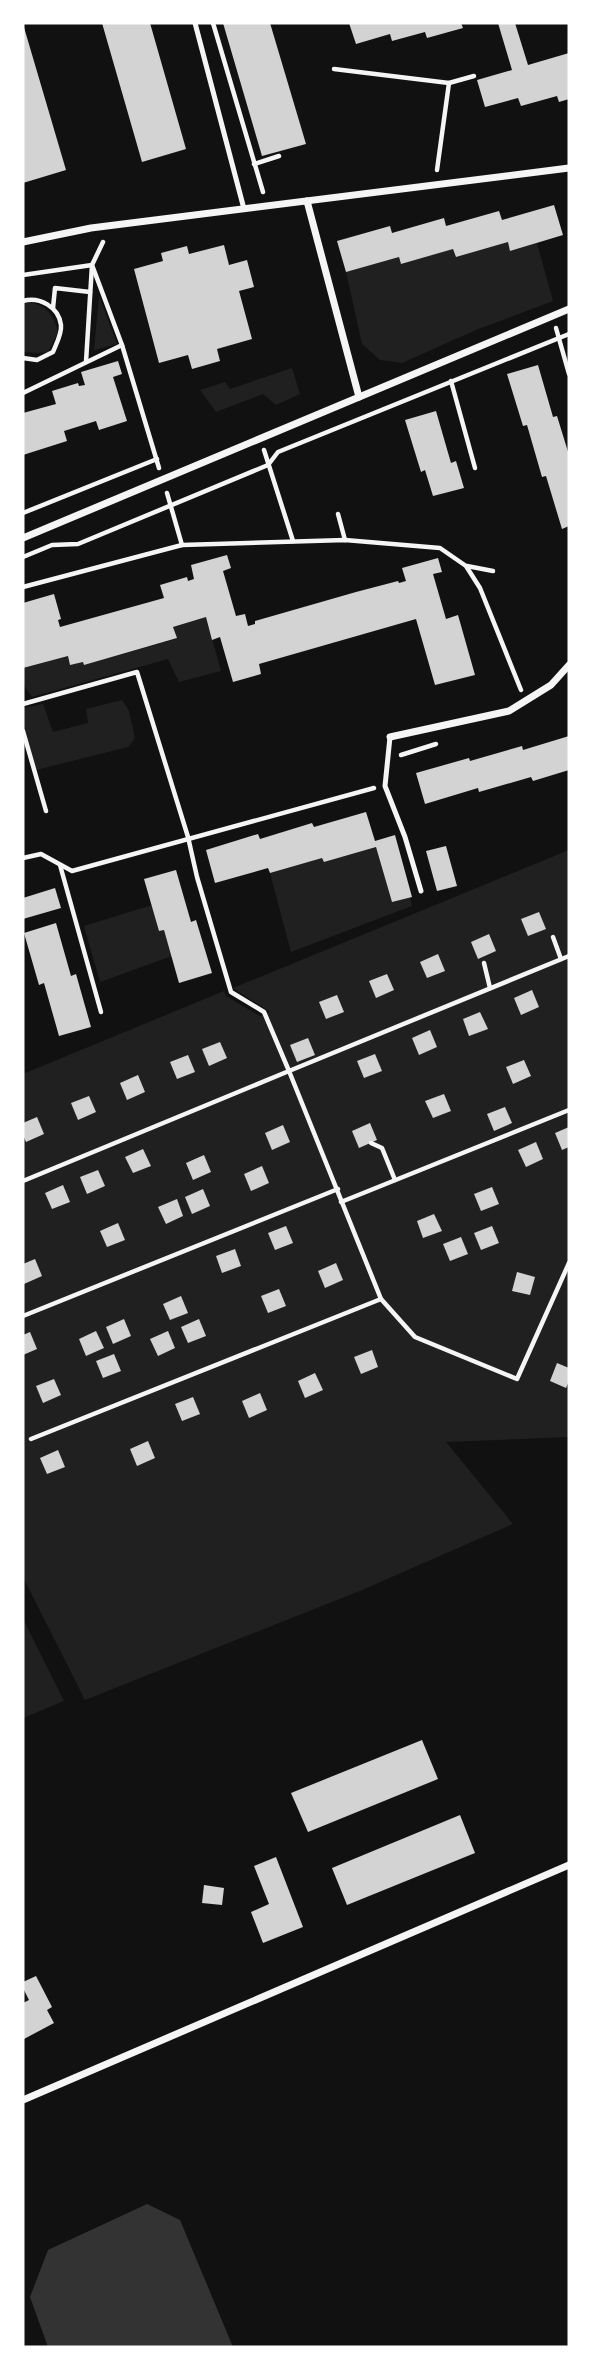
<svg xmlns="http://www.w3.org/2000/svg" width="592" height="2370" viewBox="0 0 592 2370" font-family="Mulish,sans-serif">
<style>
.green{fill:#202020}
.water{fill:#333}
.building{fill:#d3d3d3}
.lines{fill:none;stroke-linecap:round;stroke-linejoin:round}
.path{stroke:#f5f5f5;stroke-width:4.5}
.service{stroke:#f5f5f5;stroke-width:5}
.minor{stroke:#f5f5f5;stroke-width:7}
</style>
<rect width="100%" height="100%" fill="#111"/>
<g class="green">
<path d="M508 242 511 251 537 243 553 301 476 330 402 363 380 360 362 344 346 272 399 257 401 264 453 249 456 257Z"/>
<path d="M99 296 117 344 94 350Z"/>
<path d="M29 302C47 306 53 314 58 332L48 352 37 353 23 352V304Z"/>
<path d="M292 368 300 394 276 405 263 394 216 412 200 390 225 382 230 389Z"/>
<path d="M206 617 221 671 179 682 168 659 32 697 23 684V668L68 656 74 664 83 662 84 665 176 639 173 627Z"/>
<path d="M122 700 129 711 135 738 128 747 36 770 23 729V708L43 704 53 732 88 723 86 709Z"/>
<path d="M376 847 392 902 410 897 412 906 291 952 270 873 322 858 324 862Z"/>
<path d="M569 850V1437L446 1442 513 1524 362 1590 85 1700 23 1577V1074L224 991 226 996 260 1016 270 1012 233 988Z"/>
<path d="M152 905 159 931 164 930 172 956 100 982 84 926Z"/>
<path d="M23 1619 64 1701 23 1718Z"/>
</g>
<path class="water" d="M147 2204 180 2220 233 2347H48L30 2297 48 2250Z"/>
<g class="building">
<path d="M102 23H150L186 149 142 162Z"/>
<path d="M223 23H270L306 144 262 156Z"/>
<path d="M349 23H461L463 28 427 38 425 32 392 41 390 34 356 44Z"/>
<path d="M498 23H515L528 65 569 53V99L559 102 557 96 521 106 518 98 485 107 477 80 512 70Z"/>
<path d="M23 24 66 170 23 183Z"/>
<path d="M554 205 563 235 510 251 508 242 456 257 453 249 401 264 399 257 346 272 337 241 390 226 392 233 444 218 446 226 499 211 502 220Z"/>
<path d="M224 245 229 265 247 260 254 287 239 291 252 339 217 349 220 361 192 369 188 355 159 363 134 269 163 261 161 253 187 246 189 254Z"/>
<path d="M118 361 122 374 113 377 127 421 99 430 96 421 64 431 67 441 23 455V413L56 404 52 391 78 383 79 386 85 385 81 372Z"/>
<path d="M538 365 553 417 557 416 569 455V526L562 529 546 476 542 477 527 425 523 426 507 374Z"/>
<path d="M436 411 451 463 456 461 464 488 433 496 425 470 421 472 405 420Z"/>
<path d="M227 555 231 568 223 571 236 616 245 614 248 626 255 624V621L356 592 398 581 399 583 406 581 402 568 438 558 442 572 433 574 446 619 458 615 475 675 435 685 416 619 259 664 261 674 233 682 220 637 212 640 206 617 173 627 177 638 84 665 83 662 70 665 68 656 23 668V603L54 594 61 619 58 620 60 627 164 598 160 585 187 577 188 581 194 579 191 565Z"/>
<path d="M569 736V770L533 781 531 777 479 792 478 788 425 804 416 773 469 758 470 761 522 746 523 750Z"/>
<path d="M366 812 375 841 395 835 412 897 392 902 376 847 324 862 322 858 270 873 268 868 215 883 206 850 258 834 260 839 312 823 314 827Z"/>
<path d="M446 846 457 886 437 891 426 851Z"/>
<path d="M176 870 191 922 196 920 212 973 179 983 164 930 159 931 144 879Z"/>
<path d="M55 888 61 908 23 919V898Z"/>
<path d="M539 912 546 929 528 936 521 919Z"/>
<path d="M56 923 71 976 76 974 91 1027 59 1036 44 983 39 985 24 933Z"/>
<path d="M489 934 496 951 478 959 471 942Z"/>
<path d="M438 954 445 971 427 978 420 962Z"/>
<path d="M387 974 394 990 376 998 369 981Z"/>
<path d="M532 990 539 1007 521 1015 514 998Z"/>
<path d="M337 995 344 1012 326 1019 319 1002Z"/>
<path d="M480 1012 488 1029 469 1036 463 1019Z"/>
<path d="M430 1030 437 1047 419 1055 412 1038Z"/>
<path d="M308 1038 315 1055 297 1062 290 1045Z"/>
<path d="M220 1042 227 1058 209 1066 202 1049Z"/>
<path d="M375 1054 382 1071 364 1078 357 1061Z"/>
<path d="M188 1055 195 1072 177 1079 170 1062Z"/>
<path d="M524 1060 531 1076 513 1084 506 1067Z"/>
<path d="M138 1075 145 1092 127 1100 120 1083Z"/>
<path d="M444 1094 451 1111 433 1118 425 1101Z"/>
<path d="M89 1096 96 1112 78 1120 71 1103Z"/>
<path d="M505 1107 512 1123 494 1131 487 1114Z"/>
<path d="M37 1117 44 1134 26 1142 23 1135V1123Z"/>
<path d="M370 1123 377 1140 359 1148 352 1131Z"/>
<path d="M283 1125 290 1142 272 1150 265 1133Z"/>
<path d="M569 1127V1147L562 1150 555 1133Z"/>
<path d="M536 1142 543 1159 526 1167 518 1150Z"/>
<path d="M143 1149 151 1166 133 1173 125 1157Z"/>
<path d="M204 1155 211 1172 193 1180 186 1163Z"/>
<path d="M262 1166 269 1183 251 1191 244 1174Z"/>
<path d="M98 1170 105 1186 87 1194 80 1177Z"/>
<path d="M63 1185 70 1202 52 1209 45 1193Z"/>
<path d="M492 1187 499 1204 481 1211 474 1194Z"/>
<path d="M203 1189 210 1206 192 1214 185 1197Z"/>
<path d="M177 1199 183 1216 166 1224 158 1207Z"/>
<path d="M434 1214 442 1231 423 1238 417 1221Z"/>
<path d="M118 1223 125 1240 107 1247 100 1231Z"/>
<path d="M286 1226 293 1243 275 1250 268 1233Z"/>
<path d="M492 1226 499 1243 481 1250 474 1233Z"/>
<path d="M461 1237 468 1254 450 1261 443 1244Z"/>
<path d="M235 1249 241 1266 222 1273 216 1256Z"/>
<path d="M35 1259 42 1276 24 1284 23 1264Z"/>
<path d="M336 1263 343 1280 325 1288 318 1271Z"/>
<path d="M517 1272 535 1277 530 1295 512 1291Z"/>
<path d="M279 1289 286 1306 268 1313 261 1296Z"/>
<path d="M181 1296 188 1313 170 1320 163 1304Z"/>
<path d="M124 1319 131 1336 113 1344 106 1327Z"/>
<path d="M199 1319 206 1336 188 1343 181 1327Z"/>
<path d="M96 1331 104 1348 86 1356 79 1339Z"/>
<path d="M168 1331 175 1348 158 1356 150 1339Z"/>
<path d="M30 1332 37 1349 23 1355V1335Z"/>
<path d="M372 1350 378 1367 361 1374 354 1357Z"/>
<path d="M114 1354 121 1371 103 1378 96 1361Z"/>
<path d="M557 1363 569 1368V1381L566 1388 550 1381Z"/>
<path d="M315 1373 323 1390 305 1398 298 1381Z"/>
<path d="M54 1379 61 1395 43 1403 36 1386Z"/>
<path d="M260 1393 267 1410 249 1418 242 1401Z"/>
<path d="M193 1397 200 1414 182 1421 175 1404Z"/>
<path d="M148 1441 155 1458 137 1466 130 1449Z"/>
<path d="M58 1450 65 1467 47 1474 40 1458Z"/>
<path d="M422 1740 438 1779 308 1832 291 1793Z"/>
<path d="M460 1815 475 1853 347 1905 332 1868Z"/>
<path d="M276 1857 303 1927 263 1943 251 1912 269 1904 254 1866Z"/>
<path d="M204 1885 224 1888 222 1905 202 1903Z"/>
<path d="M36 1976 52 2007 47 2010 54 2023 24 2039 23 2003 29 2000 23 1988V1982Z"/>
</g>
<g class="lines">
<g class="path">
<path d="M213 23 263 192"/>
<path d="M334 69 449 83 437 170"/>
<path d="M449 83 474 76"/>
<path d="M254 164 279 156"/>
<path d="M103 242 92 265 122 345 159 468"/>
<path d="M23 275 92 265 86 362"/>
<path d="M23 301C39 296 59 307 61 325 62 334 56 344 53 352L37 360 23 358"/>
<path d="M53 308 55 288 90 292"/>
<path d="M556 328 569 374"/>
<path d="M451 381 475 468"/>
<path d="M23 393 122 345"/>
<path d="M264 450 293 541"/>
<path d="M167 493 182 545"/>
<path d="M23 513 157 459"/>
<path d="M338 514 345 540"/>
<path d="M23 557 52 545 78 544 268 465 278 452 569 334"/>
<path d="M467 566 493 571"/>
<path d="M23 587 182 545 345 540 440 548 466 566 480 588 521 690"/>
<path d="M23 704 137 672 188 837 197 877 231 992 264 1012 289 1071 569 956"/>
<path d="M23 731 46 811"/>
<path d="M401 755 436 744"/>
<path d="M23 858 41 854 72 871 374 788"/>
<path d="M60 865 101 1012"/>
<path d="M553 937 561 959"/>
<path d="M484 963 490 988"/>
<path d="M371 1143 382 1148 395 1180"/>
<path d="M23 1181 289 1071 381 1299 415 1337 517 1379 569 1263"/>
<path d="M341 1202 569 1110"/>
<path d="M23 1316 338 1189"/>
<path d="M31 1439 381 1299"/>
</g>
<g class="service">
<path d="M195 23 244 209"/>
<path d="M390 737 385 786 405 837 421 891"/>
</g>
<g class="minor">
<path d="M307 201 359 397"/>
<path d="M23 242 91 228 569 168"/>
<path d="M23 538 569 309"/>
<path d="M390 737 509 711 551 685 569 665"/>
<path d="M23 2100 569 1865"/>
</g>
</g>
<rect width="592" height="2370" fill="none" stroke="#ffffff" stroke-width="49"/>
</svg>
